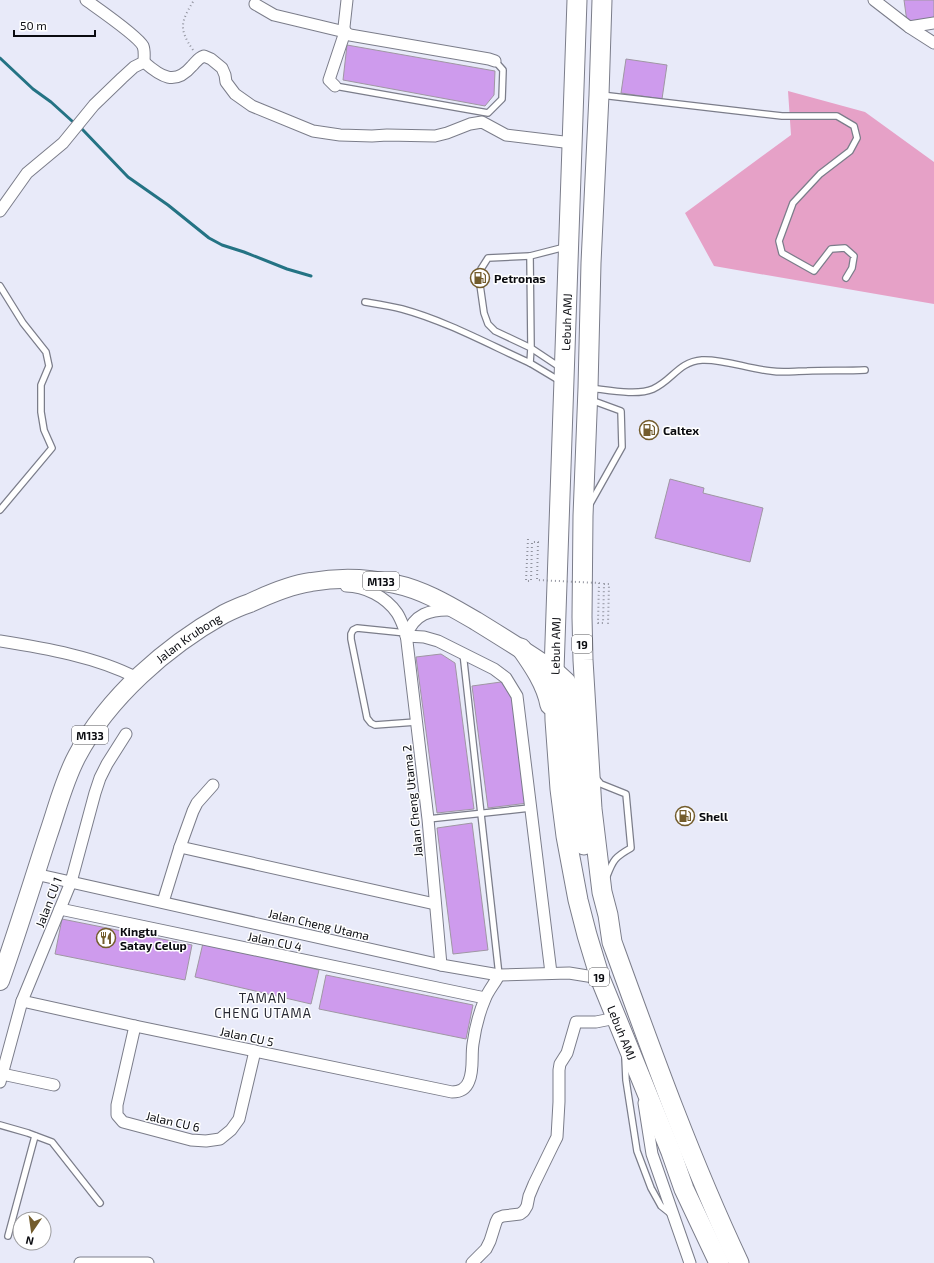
<svg xmlns="http://www.w3.org/2000/svg" width="934" height="1263" viewBox="0 0 934 1263" font-family="'Exo 2',sans-serif">
<style>
.green{fill:#e6a1c7}
.lines{fill:none;stroke-linecap:round;stroke-linejoin:round}
.stream{stroke:#247384;stroke-width:3}
.building{fill:#ce9bed;stroke:#9f97a3}
.service-casing{stroke:#7b7d8a;stroke-width:8}
.minor-casing{stroke:#7b7d8a;stroke-width:13}
.primary-casing{stroke:#7b7d8a;stroke-width:20}
.trunk-casing{stroke:#7b7d8a;stroke-width:21}
.path{stroke:#91939e;stroke-width:2;stroke-dasharray:1 3;stroke-linecap:butt}
.service{stroke:#fff;stroke-width:5.5}
.minor{stroke:#fff;stroke-width:11}
.primary{stroke:#fff;stroke-width:18}
.trunk{stroke:#fff;stroke-width:19}
.path-bridge{stroke:#91939e;stroke-width:2;stroke-dasharray:1 3;stroke-linecap:butt}
.labels{text-anchor:middle;dominant-baseline:central;stroke-width:3;stroke-linejoin:round;paint-order:stroke}
.shield{fill:#fff;stroke:#545458;stroke-width:1}
.shield-label{font-size:11px;font-weight:bold;fill:#0a0b10}
.poi-label{font-size:12px;font-weight:bold;fill:#0a0b10;stroke:#fff;text-anchor:start}
.street-label{font-size:12px;fill:#0a0b10;stroke:#fff}
.neighbourhood-label{font-size:13px;letter-spacing:1px;fill:#272833;stroke:#fff}
</style>
<rect width="100%" height="100%" fill="#e8eaf9"/>
<path class="green" d="M788 91 865 112 934 162V304L714 266 685 213 791 135Z"/>
<g class="lines">
<g class="stream">
<path d="M0 58 33 89 51 102 72 121"/>
<path d="M82 129 128 177 168 205 209 238 222 245 244 252 287 269 311 276"/>
</g>
</g>
<g class="building">
<path d="M904 0H934V19L907 22Z"/>
<path d="M347 45 495 71 494 95 485 106 343 80Z"/>
<path d="M626 59 667 65 662 99 621 93Z"/>
<path d="M670 479 704 488 703 493 763 508 750 562 655 538Z"/>
<path d="M441 654 455 663 474 809 437 813 416 657Z"/>
<path d="M501 682 513 692 528 803 488 808 472 686Z"/>
<path d="M472 823 488 950 453 954 437 828Z"/>
<path d="M62 919 192 945 185 980 55 954Z"/>
<path d="M203 943 319 970 311 1004 195 977Z"/>
<path d="M326 975 473 1005 466 1039 319 1009Z"/>
</g>
<g class="lines">
<defs>
<g id="service">
<path d="M335 86 488 113 502 99 503 70 495 61"/>
<path d="M601 95 782 116H837L854 126 857 138 850 151 820 174 793 203 779 241 782 253 814 271 831 249 845 248 854 256 852 268 846 278"/>
<path d="M0 286 23 323 46 352 49 366 41 385V412L44 430 52 448 0 510"/>
<path d="M365 302C377 304 390 306 402 309 446 321 488 344 530 363L531 348 495 331 488 324 484 313 480 285 481 269 488 258 530 256"/>
<path d="M530 363 560 381"/>
<path d="M561 368 531 348 530 256 565 247"/>
<path d="M590 388C608 390 637 396 653 389 673 380 678 362 702 360 725 359 748 369 771 371 783 373 795 371 807 371 826 370 846 371 865 370"/>
<path d="M590 504 622 447 621 411 591 400"/>
<path d="M406 633 357 628 353 630 351 634V639L367 718 371 723 375 725 416 722"/>
<path d="M463 653 499 975"/>
<path d="M596 778 601 784 626 794 631 848C615 857 613 860 607 876"/>
<path d="M428 819 530 808"/>
<path d="M625 1058 626 1080 637 1151 651 1188 661 1206 671 1214"/>
<path d="M0 1125 28 1133 52 1142 100 1203"/>
<path d="M8 1236 35 1136"/>
</g>
<g id="minor">
<path d="M874 0 909 27 934 43"/>
<path d="M255 4 274 15 345 32 350 35 489 59 495 61"/>
<path d="M909 27 934 23"/>
<path d="M144 62C161 77 175 86 192 66 196 62 198 58 204 56L211 59 222 68 225 75 226 82 235 94 252 106 313 131 340 135 372 136 387 135 435 136 447 133 470 124 482 122 506 135 572 143"/>
<path d="M335 86 329 80 345 32 344 27 347 0"/>
<path d="M0 211 27 173 63 143 94 105 122 78 134 67 144 62C144 57 145 51 143 46 138 36 97 8 86 0"/>
<path d="M346 586C365 586 386 597 397 613 401 619 403 626 406 633L428 819 441 965"/>
<path d="M406 636 424 637 438 641 494 669 506 678 517 696 551 973"/>
<path d="M406 636C414 614 430 609 452 610"/>
<path d="M0 641C44 648 97 657 137 678"/>
<path d="M180 847 435 904"/>
<path d="M35 874 441 965 499 975 569 973 600 978"/>
<path d="M163 902 180 847 193 811 197 803 213 785"/>
<path d="M60 909 485 998"/>
<path d="M22 1001 135 1026 452 1092C460 1092 466 1089 469 1081 474 1069 471 1057 473 1044 475 1029 479 1013 485 999 488 991 495 983 499 975"/>
<path d="M135 1026 117 1105V1115L123 1122 191 1140 206 1141 220 1139 231 1130 239 1119 255 1051"/>
<path d="M2 1074 54 1085"/>
<path d="M0 1082 22 1001 71 882 95 793 100 778 107 764 126 734"/>
<path d="M644 1103 652 1154 690 1263"/>
<path d="M80 1263H148"/>
<path d="M472 1263 486 1249 490 1241 496 1222 498 1218 503 1216 520 1214 524 1211 527 1206 529 1196 534 1184 553 1145 557 1137 559 1102V1070L560 1064 567 1053 576 1022H596L616 1018"/>
</g>
<g id="primary">
<path id="s1" d="M0 981C17 933 32 884 48 835 57 809 64 780 77 756 108 697 167 646 224 614 232 610 241 606 250 603 269 594 290 585 311 582 338 577 368 578 395 584 424 590 450 606 476 621 502 637 528 653 554 671"/>
</g>
<g id="trunk">
<path id="s2" d="M577 0 554 671 555 720 560 789 566 836 578 900 587 935 600 978 671 1152 684 1189 719 1263"/>
<path d="M602 0 599 95 591 263 588 388 583 516 582 617 583 660 592 809 602 892 608 915 612 942C651 1050 690 1159 739 1263"/>
<path d="M521 648C533 665 546 684 550 705"/>
<path d="M554 671 566 682 571 696 573 757 578 810 584 845"/>
</g>
</defs>
<use href="#service" class="service-casing"/>
<use href="#minor" class="minor-casing"/>
<use href="#primary" class="primary-casing"/>
<use href="#trunk" class="trunk-casing"/>
<path class="path" d="M193 50C178 28 181 22 194 0"/>
<use href="#service" class="service"/>
<use href="#minor" class="minor"/>
<use href="#primary" class="primary"/>
<use href="#trunk" class="trunk"/>
<path class="path-bridge" d="M528 539 526 581H531L532 542H538L537 580 599 583 598 623H603L604 584H609L608 625"/>
</g>
<defs>
<symbol id="fuel-ring" viewBox="-11 -11 22 22"><circle r="9.5" fill="#fff" stroke="#735c2c" stroke-width="1.5"/><path d="M-5.5-6h7V0h2V4h1.3V-2.5L3-4.5l.8-.8L6-3V5H2.5V1h-1V6h-7ZM-4.2-4.7v3.2H.2V-4.7Z" fill="#735c2c"/></symbol>
<symbol id="restaurant-ring" viewBox="-11 -11 22 22"><circle r="9.5" fill="#fff" stroke="#735c2c" stroke-width="1.5"/><path d="M-5-6h1v4h1v-4h1v4h1v-4h1v5L-1.5 .5V6h-2V.5L-5-1ZM5-6V6H3V1.5H1.5Q1.5-4 5-6Z" fill="#735c2c"/></symbol>
</defs>
<g fill-rule="evenodd">
<use href="#fuel-ring" x="469" y="267" width="22" height="22"/>
<use href="#fuel-ring" x="638" y="419" width="22" height="22"/>
<use href="#fuel-ring" x="674" y="805" width="22" height="22"/>
<use href="#restaurant-ring" x="95" y="927" width="22" height="22"/>
</g>
<g class="labels">
<g class="shield">
<rect x="363" y="572" width="36" height="18" rx="3"/>
<rect x="572" y="635" width="20" height="18" rx="3"/>
<rect x="72" y="726" width="36" height="18" rx="3"/>
<rect x="589" y="968" width="20" height="18" rx="3"/>
</g>
<g class="shield-label">
<text x="381" y="581">M133</text>
<text x="582" y="644">19</text>
<text x="90" y="735">M133</text>
<text x="599" y="977">19</text>
</g>
<g class="poi-label">
<text x="494" y="278">Petronas</text>
<text x="663" y="430">Caltex</text>
<text x="699" y="816">Shell</text>
<text x="120" y="931">Kingtu<tspan x="120" dy="14">Satay Celup</tspan></text>
</g>
<g class="street-label">
<text transform="translate(566 322) rotate(-88)">Lebuh AMJ</text>
<text stroke="none"><textPath href="#s1" startOffset="402">Jalan Krubong</textPath></text>
<text transform="translate(555 646) rotate(-89)">Lebuh AMJ</text>
<text transform="translate(412 801) rotate(-96)">Jalan Cheng Utama 2</text>
<text transform="translate(48 902) rotate(-69)">Jalan CU 1</text>
<text transform="translate(319 924) rotate(13)">Jalan Cheng Utama</text>
<text transform="translate(275 941) rotate(12)">Jalan CU 4</text>
<text stroke="none"><textPath href="#s2" startOffset="1042">Lebuh AMJ</textPath></text>
<text transform="translate(247 1036) rotate(12)">Jalan CU 5</text>
<text transform="translate(173 1121) rotate(13)">Jalan CU 6</text>
</g>
<g class="neighbourhood-label">
<text x="263" y="998">TAMAN<tspan x="263" dy="15">CHENG UTAMA</tspan></text>
</g>
</g>
<g transform="translate(32 1231) rotate(193)"><circle r="19" fill="#ffffff" stroke="#9d9d9f"/>
<path d="M0-3L7 15L0 10L-7 15Z" fill="#735c2c"/>
<text y="-6" font-size="11" font-weight="bold" text-anchor="middle" fill="#0a0b10">N</text>
</g>
<path d="M14 30v6h81v-6" fill="none" stroke="#0a0b10" stroke-width="2"/>
<text x="20" y="30" font-size="12" fill="#0a0b10" stroke="#ffffff" stroke-width="3" paint-order="stroke">50 m</text>
</svg>
